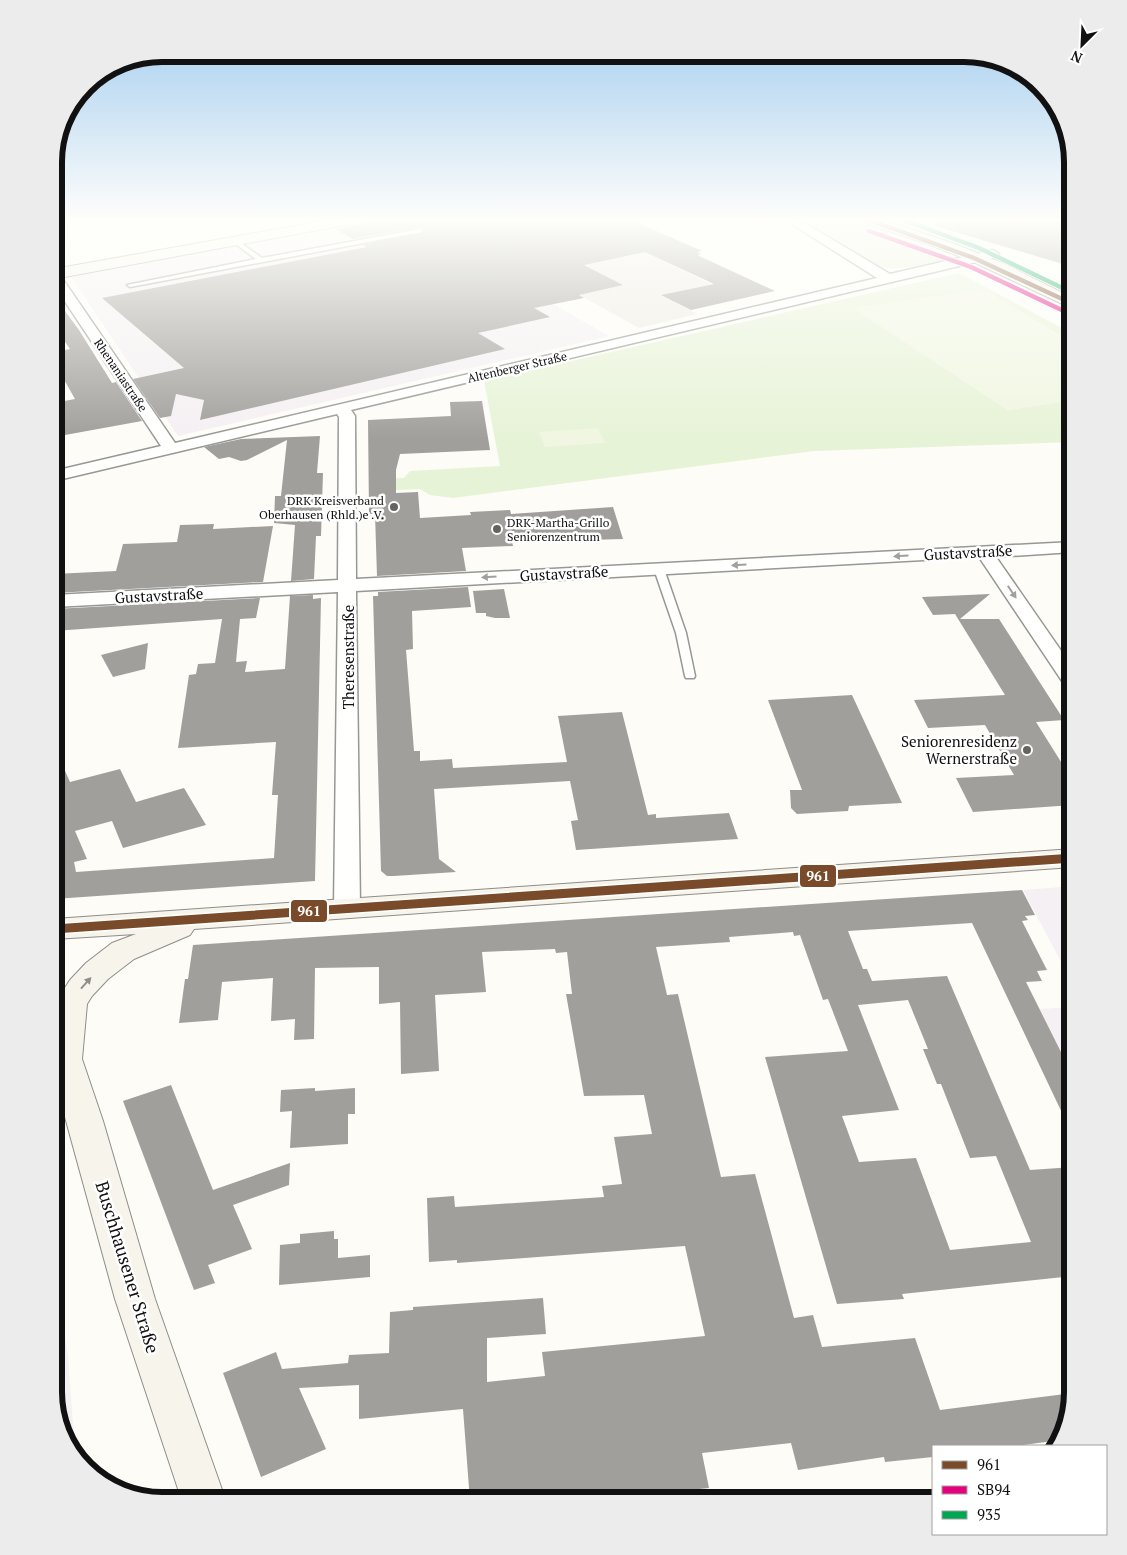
<svg xmlns="http://www.w3.org/2000/svg" width="1127" height="1555" viewBox="0 0 1127 1555" font-family="'PT Serif',serif">
<style>
.industrial{fill:#f5f0f3}
.green{fill:#e7f3d7}
.pitch{fill:#f0f6e1}
.plaza{fill:#edebe2}
.building{fill:#a19f9c;fill-rule:evenodd}
.lines{fill:none;stroke-linecap:round;stroke-linejoin:round}
.lane-casing{stroke:#979795;stroke-width:3}
.street-casing{stroke:#979795;stroke-width:3}
.secondary-casing{stroke:#8e8d8b;stroke-width:2}
.lane{fill:#fffffe;fill-rule:evenodd}
.street{fill:#fffffe;fill-rule:evenodd}
.secondary{fill:#f6f4eb;fill-rule:evenodd}
.bus-1-far1-casing{stroke:#fff;stroke-width:6}
.bus-1-casing{stroke:#fff;stroke-width:12}
.bus-2-casing{stroke:#fff;stroke-width:6}
.bus-3-casing{stroke:#fff;stroke-width:6}
.bus-1-far1{stroke:#7a4b2a;stroke-width:4.5}
.bus-1{stroke:#7a4b2a;stroke-width:9}
.bus-2{stroke:#e5007d;stroke-width:4.5}
.bus-3{stroke:#00a651;stroke-width:4.5}
.oneway{fill:#a0a09f}
.oneway2{fill:#8f8e89}
.poi-dot{fill:#646362;stroke:#fff;stroke-width:2}
.labels{text-anchor:middle;dominant-baseline:central;stroke-width:5;stroke-linejoin:round;paint-order:stroke}
.far-street-label{font-size:12px;fill:#111;stroke:#fff}
.far-poi-label{font-size:12px;fill:#111;stroke:#fff;text-anchor:end}
.street-label{font-size:15px;fill:#111;stroke:#fff}
.poi-label{font-size:15px;fill:#111;stroke:#fff;text-anchor:end}
.near-street-label{font-size:18px;fill:#111;stroke:#fff}
.rim{fill:none;stroke:#111;stroke-width:6}
.line-badge{stroke:#fff;stroke-width:2}
.badge-label{font-size:14px;text-anchor:middle;font-weight:bold;fill:#fff}
</style>
<rect width="100%" height="100%" fill="#fdfcf7"/>
<g class="industrial">
<path d="M364 221H408L609 336 178 436 71 277Z"/>
<path d="M1062 887 1073 908V984L1023 890Z"/>
<path d="M1073 1007V1076L1040 1009Z"/>
<path d="M54 1206 60 1226 57 1284 68 1356 75 1453 68 1447 54 1392Z"/>
</g>
<g class="green">
<path d="M799 221H849L861 224 946 256 947 259C920 265 894 274 867 263Z"/>
<path d="M959 273 1073 334V343L983 290 1007 410 1073 400V442L814 451 453 498 430 495 420 489 379 491 378 479 404 478 410 471 500 466 484 381Z"/>
</g>
<g class="pitch">
<path d="M983 290 1073 343V400L1007 410 853 308Z"/>
<path d="M598 428 605 443 545 447 539 432Z"/>
</g>
<path class="plaza" d="M502 221H514L519 223 533 221H573L562 223 618 239 711 284 662 295 697 314 639 328 576 293 623 285Z"/>
<g class="building">
<path d="M377 221H634L702 251 697 252 701 254 697 255 775 291 691 310 661 295 714 284 645 252 584 265 623 285 579 295 584 298 534 308 550 317 478 333 505 349 200 420 204 400 176 394 171 416 160 418 133 379 184 368 102 298 367 247 363 245 424 232 423 228 420 227 353 239 335 229Z"/>
<path d="M936 221H1073V267L935 226Z"/>
<path d="M54 296 79 330 112 383 116 382 142 421 54 437V403L75 399 54 362V352L70 349 54 326Z"/>
<path d="M482 401 490 450 400 454 396 470V493L418 492 420 518 471 515 470 512 510 510 511 514 613 507 623 539 589 540 588 538 512 542 513 546 462 548 466 571 377 576 375 514H369L368 420 451 416 450 402Z"/>
<path d="M320 436 317 473H323L321 536H316L314 579 291 581 295 525 274 523 275 496H281L287 440 247 460 241 461 229 457 219 459 204 447 241 439Z"/>
<path d="M214 524 213 529 273 526 263 582 54 593V574L116 571 123 544 177 542 180 525Z"/>
<path d="M468 587 471 607 412 611 413 649 406 650 414 751H420V761L452 759 453 768 567 762 558 716 622 712 648 815 656 814V818L729 813 738 839 576 850 571 821 578 820 570 781 434 789 439 859 456 872 394 876H387L381 871 373 596H378V592Z"/>
<path d="M504 589 510 618H495L486 616V613H476L473 591Z"/>
<path d="M990 594 960 619H999L1064 720 1036 722 1068 773 1073 772V805L973 812 956 778 1014 775 985 725 928 728 914 700 1005 695 955 614 933 615 922 597Z"/>
<path d="M313 595V599L321 598 315 881 54 899V746L70 782 120 769 136 802 184 788 206 825 123 848 112 821 75 831 87 859 74 862 76 872 274 858 278 795H272L276 742 178 748 189 675 196 674 198 664 215 663 222 619 54 631V609L260 598 256 618 240 619 236 662 247 661 245 672 285 669 290 596Z"/>
<path d="M148 643 145 669 113 677 101 655Z"/>
<path d="M852 695 902 803 849 806 848 811 797 814 791 808 790 790H802L768 700Z"/>
<path d="M1022 890 1035 915 1025 916 1028 920 1022 921 1047 970 1037 971 1042 981 1026 982 1073 1076V1136L972 923 848 931 863 969H867L872 981 947 976 1030 1170 1073 1167V1276L902 1294 904 1299 837 1304 765 1057 848 1051 828 999 823 1000 800 935 794 936 793 932 729 937 730 942 656 947 667 995 678 994 721 1177 755 1174 794 1318 813 1315 822 1347 915 1338 940 1410 1073 1393 1060 1440 1016 1446H933V1457L885 1462 884 1457 798 1470 791 1443 702 1453 709 1488 651 1494V1498L618 1501H470L463 1409 359 1419V1385L299 1388 326 1449 261 1477 223 1373 276 1352 282 1369 348 1363 349 1355 389 1353 390 1312 413 1310V1307L543 1298 546 1334 487 1338V1382L545 1376 542 1352 705 1336 685 1246 457 1263V1260L429 1262 427 1198 454 1196 455 1207 604 1197 602 1186 622 1184 614 1137 652 1134 644 1095 584 1096 566 994H572L567 952 556 953 555 949 482 952 486 992 435 995 439 1071 401 1074 400 1002 379 1004V967L315 968 314 1039 294 1040 295 1019 271 1021 273 978 222 982 218 1020 179 1023 185 979H188L193 945ZM908 1000 928 1049H923L937 1084H941L970 1158 996 1156 1031 1242 950 1250 916 1158 859 1162 842 1116 899 1110 858 1005Z"/>
<path d="M171 1085 213 1190 290 1163 289 1185 233 1205 252 1249 208 1265 215 1283 194 1290 123 1101Z"/>
<path d="M315 1088V1091L355 1088V1114H348V1144L290 1148 292 1111 280 1112 281 1090Z"/>
<path d="M334 1231V1239H338V1258L370 1255V1277L279 1285 280 1245 300 1243V1234Z"/>
</g>
<g class="lines">
<defs>
<g id="lane">
<path d="M420 229 422 230V232L130 287 127 285 256 259 233 242V240L235 239 262 258Z"/>
<path d="M659 566 664 569 686 633 695 676 694 678H686L685 676 676 633 654 569Z"/>
</g>
<path id="street" d="M787 221H801L890 274 993 250 999 254 993 258 351 410 355 416 356 579 1073 542V552L996 557 1073 668V689L1066 687 979 557 356 591 360 908 356 914 347 916 338 914 334 908 338 592 54 607V595L338 580 339 417 337 414 54 481V471L161 446 54 285V271L58 272 175 443 877 278Z"/>
<g id="secondary">
<path d="M322 221H352L350 224 345 225 54 279V269Z"/>
<path d="M865 221H887L955 244 1005 264 1073 298V309L969 260 919 241 867 224Z"/>
<path d="M1073 849V867L194 929 190 935 134 959 108 979 92 996 87 1004 82 1059 103 1121 155 1299 226 1501H182L115 1299 54 1077 55 1003 70 980 86 963 112 943 136 934 54 939V919Z"/>
</g>
</defs>
<use href="#lane" class="lane-casing"/>
<use href="#street" class="street-casing"/>
<use href="#secondary" class="secondary-casing"/>
<use href="#lane" class="lane"/>
<use href="#street" class="street"/>
<use href="#secondary" class="secondary"/>
<defs>
<path id="bus-1-far1" d="M872 221 974 258 1073 304"/>
<path id="bus-1" d="M54 929 1073 858"/>
<path id="bus-2" d="M869 231 971 267 1068 313"/>
<path id="bus-3" d="M906 221 979 248 1073 293"/>
</defs>
<use href="#bus-1-far1" class="bus-1-far1-casing"/>
<use href="#bus-1" class="bus-1-casing"/>
<use href="#bus-2" class="bus-2-casing"/>
<use href="#bus-3" class="bus-3-casing"/>
<use href="#bus-1-far1" class="bus-1-far1"/>
<use href="#bus-1" class="bus-1"/>
<use href="#bus-2" class="bus-2"/>
<use href="#bus-3" class="bus-3"/>
</g>
<defs><path id="oneway-solid" d="M-6-.8H1V-3.2L6.5 0L1 3.2V.8H-6Z" transform="scale(1.25)"/></defs>
<g class="oneway">
<use href="#oneway-solid" transform="translate(901 556) rotate(177)"/>
<use href="#oneway-solid" transform="translate(739 565) rotate(177)"/>
<use href="#oneway-solid" transform="translate(489 577) rotate(177)"/>
<use href="#oneway-solid" transform="translate(1012 592) rotate(56)"/>
</g>
<use class="oneway2" href="#oneway-solid" transform="translate(86 983) rotate(-48)"/>
<linearGradient id="sky" x2="0" y2="1"><stop stop-color="#9dc9ee"/><stop offset="0.5" stop-color="#fefefb"/><stop offset="1" stop-color="#fefefb" stop-opacity="0"/></linearGradient>
<rect width="1127" height="439" fill="url(#sky)"/>
<g class="poi-dot">
<circle cx="394" cy="507" r="5"/>
<circle cx="497" cy="529" r="5"/>
<circle cx="1027" cy="750" r="5"/>
</g>
<g class="labels">
<g class="far-street-label">
<text transform="translate(517 367) rotate(-13)">Altenberger Straße</text>
<text transform="translate(121 375) rotate(56)">Rhenaniastraße</text>
</g>
<g class="far-poi-label">
<text x="384" y="500">DRK Kreisverband<tspan x="384" dy="14">Oberhausen (Rhld.)e .V.</tspan></text>
<text x="507" y="522" text-anchor="start">DRK-Martha-Grillo<tspan x="507" dy="14">Seniorenzentrum</tspan></text>
</g>
<g class="street-label">
<text transform="translate(968 552) rotate(-3)">Gustavstraße</text>
<text transform="translate(564 573) rotate(-3)">Gustavstraße</text>
<text transform="translate(159 595) rotate(-3)">Gustavstraße</text>
<text transform="translate(348 657) rotate(-90)">Theresenstraße</text>
</g>
<g class="poi-label">
<text x="1017" y="741">Seniorenresidenz<tspan x="1017" dy="17">Wernerstraße</tspan></text>
</g>
<g class="near-street-label">
<text transform="translate(128 1267) rotate(73)">Buschhausener Straße</text>
</g>
</g>
<path d="M0 0H1127V1555H0ZM162 62H964A100 100 0 0 1 1064 162V1392A100 100 0 0 1 964 1492H162A100 100 0 0 1 62 1392V162A100 100 0 0 1 162 62Z" fill="#ececec" fill-rule="evenodd"/>
<path class="rim" d="M162 62H964A100 100 0 0 1 1064 162V1392A100 100 0 0 1 964 1492H162A100 100 0 0 1 62 1392V162A100 100 0 0 1 162 62Z"/>
<g class="line-badge">
<rect x="799" y="864" width="38" height="24" rx="5" fill="#7a4b2a"/>
<rect x="290" y="899" width="38" height="24" rx="5" fill="#7a4b2a"/>
</g>
<g class="badge-label">
<text x="818" y="881">961</text>
<text x="309" y="916">961</text>
</g>
<rect x="932" y="1445" width="175" height="90" fill="#ffffff" stroke="#a0a0a0"/>
<rect x="942" y="1461" width="25" height="8" fill="#7a4b2a" stroke="#a0a0a0"/>
<text x="977" y="1470" font-size="15" fill="#111111">961</text>
<rect x="942" y="1486" width="25" height="8" fill="#e5007d" stroke="#a0a0a0"/>
<text x="977" y="1495" font-size="15" fill="#111111">SB94</text>
<rect x="942" y="1511" width="25" height="8" fill="#00a651" stroke="#a0a0a0"/>
<text x="977" y="1520" font-size="15" fill="#111111">935</text>
<g transform="translate(1082 45) rotate(204)" stroke="#ffffff" stroke-width="4" paint-order="stroke">
<path d="M0-4L9 19L0 12L-9 19Z" fill="#111111"/>
<text y="-8" font-size="14" font-weight="bold" text-anchor="middle" fill="#111111">N</text>
</g>
</svg>
